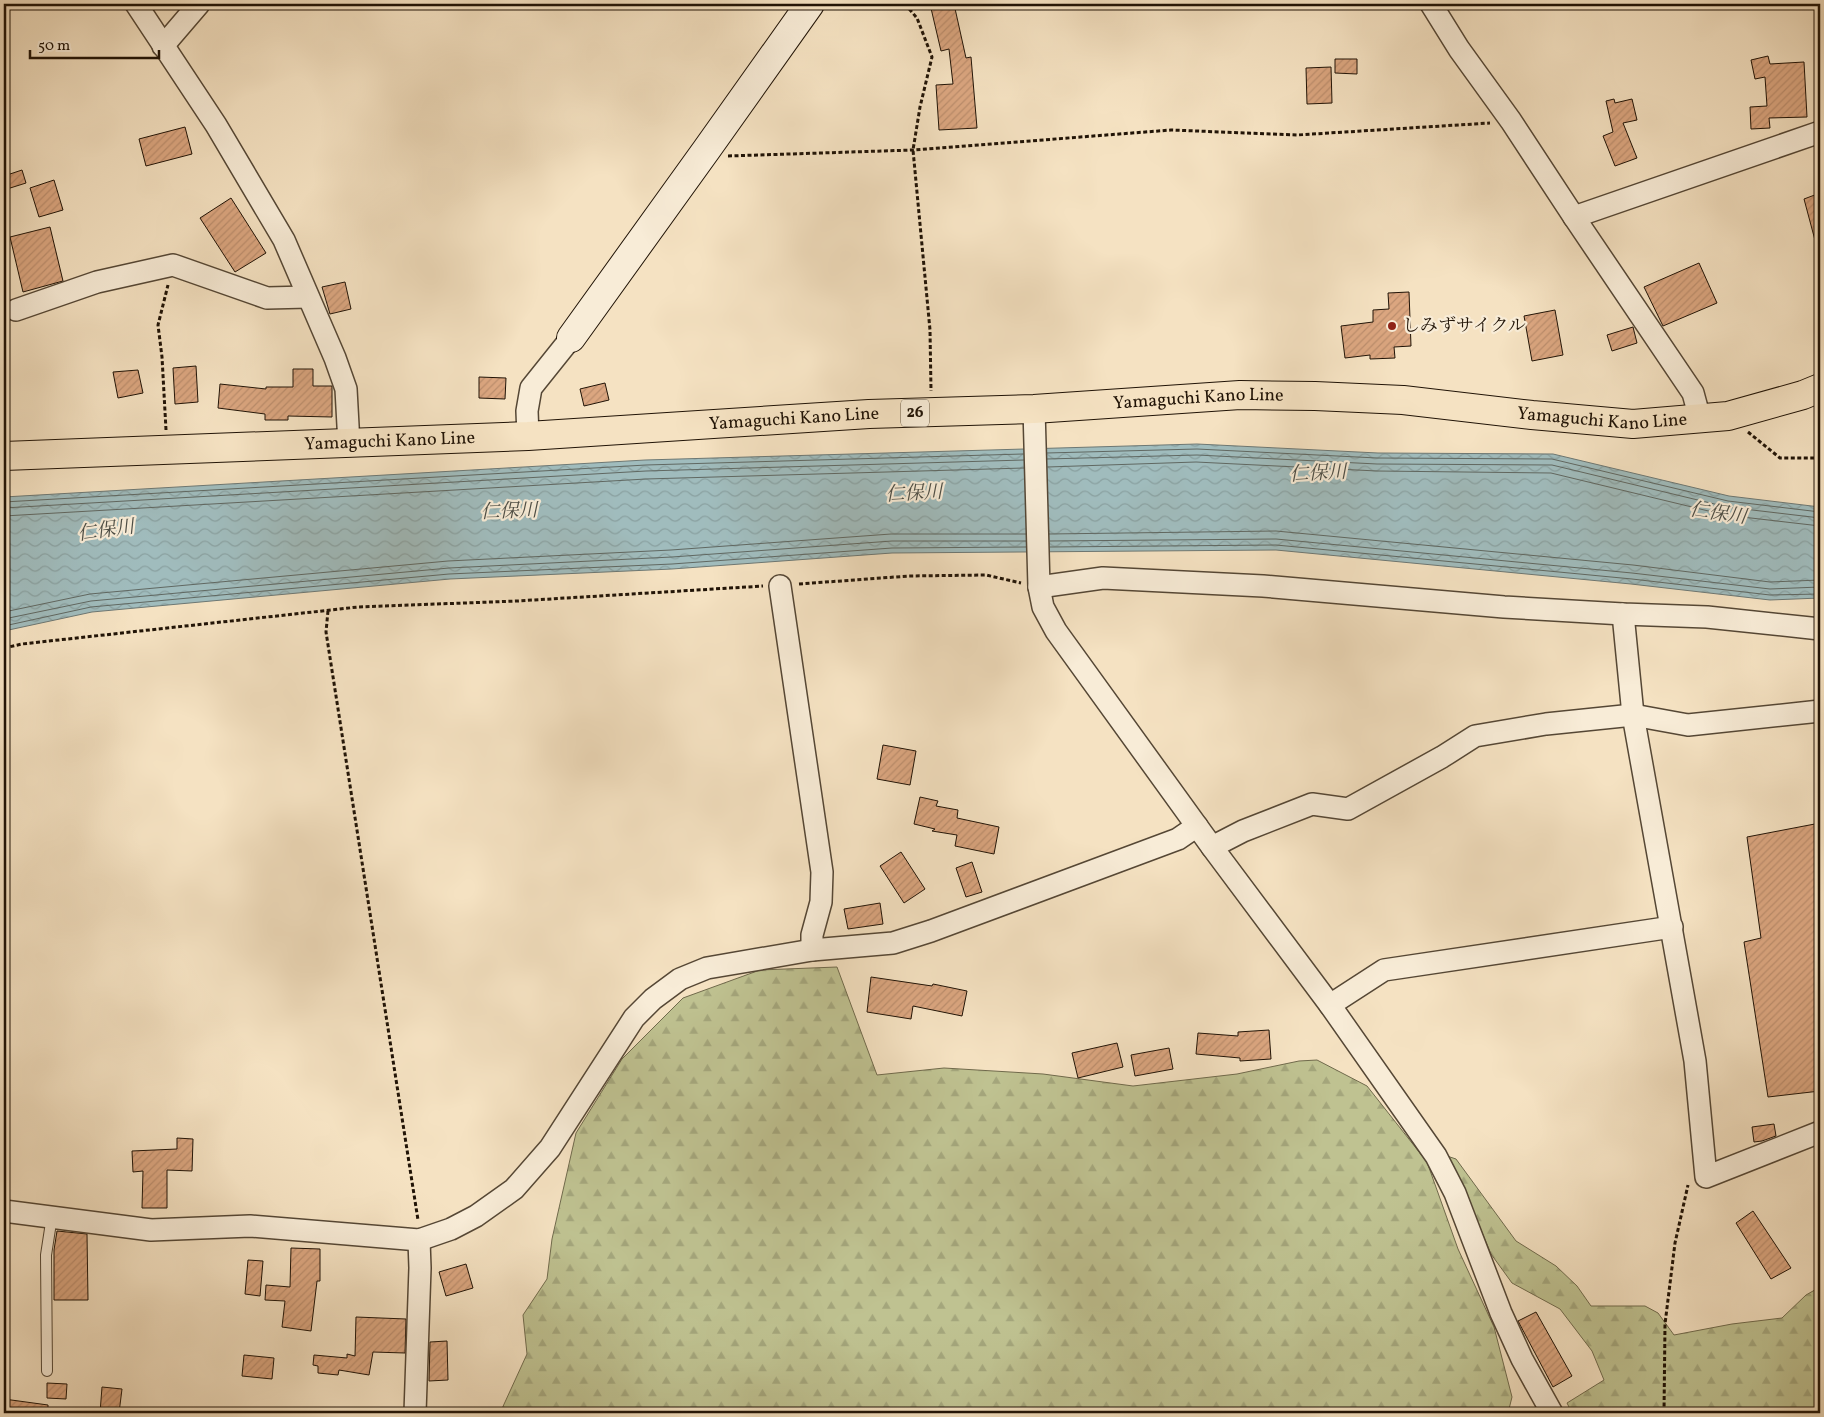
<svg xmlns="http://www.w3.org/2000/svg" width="1824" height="1417" viewBox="0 0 1824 1417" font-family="Vollkorn,'Noto Serif JP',serif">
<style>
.forest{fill:url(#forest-firs);stroke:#706a4c}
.water{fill:url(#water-waves);stroke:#6d7874}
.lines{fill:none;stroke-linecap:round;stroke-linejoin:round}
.shore{stroke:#606862;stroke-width:1}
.building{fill:url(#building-hatch);stroke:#201306}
.lane-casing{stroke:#554735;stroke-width:12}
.street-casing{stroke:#554735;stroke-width:24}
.secondary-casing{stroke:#201306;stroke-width:30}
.primary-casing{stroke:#201306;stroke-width:30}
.path{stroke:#201306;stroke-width:3;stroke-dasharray:4 2.5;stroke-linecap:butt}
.lane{stroke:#f8ecd7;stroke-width:10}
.street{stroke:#f8ecd7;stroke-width:21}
.secondary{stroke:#f8ecd7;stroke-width:28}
.primary{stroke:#f5e2c2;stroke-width:28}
.poi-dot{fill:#8f2418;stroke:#f8ecd7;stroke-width:2}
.labels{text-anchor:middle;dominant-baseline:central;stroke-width:4.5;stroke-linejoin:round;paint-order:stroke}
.shield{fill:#f8ecd7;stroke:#615445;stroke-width:1}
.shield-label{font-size:16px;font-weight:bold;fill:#201306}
.poi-label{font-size:18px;fill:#201306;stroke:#f8ecd7;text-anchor:start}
.street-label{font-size:18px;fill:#201306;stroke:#f8ecd7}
.water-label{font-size:19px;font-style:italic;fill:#4d4e46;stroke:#f8ecd7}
</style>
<defs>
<pattern id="forest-firs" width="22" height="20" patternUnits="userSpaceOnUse" patternTransform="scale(1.25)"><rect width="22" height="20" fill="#bfc291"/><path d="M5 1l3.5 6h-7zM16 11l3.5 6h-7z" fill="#a4a67c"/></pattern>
<pattern id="water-waves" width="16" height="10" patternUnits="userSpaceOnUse" patternTransform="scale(1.25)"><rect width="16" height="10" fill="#a0bcbd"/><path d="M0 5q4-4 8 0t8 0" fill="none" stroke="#8aa1a1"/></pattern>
<pattern id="building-hatch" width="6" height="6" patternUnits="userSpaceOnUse" patternTransform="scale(1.25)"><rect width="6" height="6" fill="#dba680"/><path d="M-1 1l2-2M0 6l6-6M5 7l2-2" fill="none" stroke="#bc8e6d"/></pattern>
</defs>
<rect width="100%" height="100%" fill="#f5e2c2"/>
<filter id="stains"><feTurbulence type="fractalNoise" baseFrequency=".004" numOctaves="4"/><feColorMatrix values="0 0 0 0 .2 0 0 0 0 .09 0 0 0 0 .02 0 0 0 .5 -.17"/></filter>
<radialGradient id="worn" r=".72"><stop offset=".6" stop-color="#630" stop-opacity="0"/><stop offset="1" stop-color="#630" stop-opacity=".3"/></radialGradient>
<g class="forest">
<path d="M837 967 877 1075 944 1068 1043 1074 1133 1086 1237 1074 1299 1061 1317 1060 1367 1086 1427 1162 1458 1249 1494 1327 1512 1397 1508 1413H500L527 1354 523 1315 547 1279 552 1239 576 1133 622 1059 683 998 760 970Z"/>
<path d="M1444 1155 1456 1159 1516 1241 1556 1266 1577 1286 1591 1306H1645L1658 1313 1674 1335 1732 1324 1782 1318 1806 1295 1820 1287V1413H1654L1651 1410 1648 1413H1572L1567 1403 1604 1380 1592 1351 1560 1309 1512 1283 1491 1254 1466 1194Z"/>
</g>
<path class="water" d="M1197 444 1378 453 1553 454 1729 496 1820 507V598L1770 600 1631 584 1276 550 892 553 672 569 450 579 92 612 4 631V497L645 460Z"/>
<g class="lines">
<g class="shore">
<path d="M1047 453 1197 449 1377 458 1552 459 1728 501 1820 512"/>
<path d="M1047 459 1197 455 1377 464 1552 465 1727 507 1820 518"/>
<path d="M1048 467 1196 462 1377 471 1551 473 1725 515 1820 526"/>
<path d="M4 502 646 465 1023 454"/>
<path d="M4 508 646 471 1024 460"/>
<path d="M4 516 646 479 1024 468"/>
<path d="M1049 534 1276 531 1633 565 1770 582 1820 580"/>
<path d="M1050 541 1276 539 1632 573 1770 589 1820 587"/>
<path d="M1050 547 1276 545 1632 579 1770 595 1820 594"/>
<path d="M4 612 90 594 448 561 671 550 891 534H1026"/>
<path d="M4 619 91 601 449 568 672 557 892 541H1026"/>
<path d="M4 626 91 607 449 574 672 564 892 548 1026 547"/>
</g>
</g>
<g class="building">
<path d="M930 4H954L966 58 971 57 977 128 939 130 936 85 953 84 949 49 941 51Z"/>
<path d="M1768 56 1770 64 1804 62 1807 117 1769 118 1770 128 1751 129 1750 107 1767 106 1765 77 1755 79 1751 60Z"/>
<path d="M1335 59H1357V74L1335 73Z"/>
<path d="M1331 67 1332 103 1307 104 1306 68Z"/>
<path d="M1614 99 1615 103 1632 99 1637 120 1623 123 1637 158 1615 166 1603 136 1613 132 1606 101Z"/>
<path d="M185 127 192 154 146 166 139 139Z"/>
<path d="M22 170 26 183 7 189 4 176Z"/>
<path d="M54 180 63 210 39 217 30 188Z"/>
<path d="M1820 193V243L1816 244 1804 199Z"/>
<path d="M231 198 266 253 235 272 200 218Z"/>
<path d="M50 227 63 281 23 292 10 237Z"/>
<path d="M1699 263 1717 303 1663 326 1644 287Z"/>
<path d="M345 282 351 309 330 314 322 287Z"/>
<path d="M1409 292 1411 346 1394 347 1395 358 1370 359V355L1345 358 1341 326 1373 322V310L1389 309 1388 293Z"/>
<path d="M1555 310 1563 355 1532 361 1524 316Z"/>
<path d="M1633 327 1637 343 1612 351 1607 335Z"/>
<path d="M196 366 198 402 175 404 173 368Z"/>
<path d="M293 369H313V386H332V417L288 416V420H265V414L218 408 220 384 266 389V387H293Z"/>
<path d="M138 370 143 393 118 398 113 372Z"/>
<path d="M479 377 506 378 505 399 479 398Z"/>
<path d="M605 383 609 400 584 406 580 389Z"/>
<path d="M883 745 916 751 910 785 877 779Z"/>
<path d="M920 797 938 801 936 806 958 810 957 818 999 827 994 854 955 846 957 835 932 831 935 829 914 824Z"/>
<path d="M1820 823V1091L1768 1097 1744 942 1761 938 1747 837Z"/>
<path d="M901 852 925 889 904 903 880 866Z"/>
<path d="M972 862 982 892 966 897 956 868Z"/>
<path d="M880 903 883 924 848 929 844 909Z"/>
<path d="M871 977 932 986 933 984 967 991 962 1016 913 1006 911 1019 867 1012Z"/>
<path d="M1269 1030 1271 1059 1240 1061V1058L1196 1054 1198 1033 1238 1036V1032Z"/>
<path d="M1117 1043 1123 1067 1078 1078 1072 1053Z"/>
<path d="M1169 1048 1173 1069 1135 1076 1131 1055Z"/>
<path d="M1774 1124 1776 1136 1762 1141 1754 1142 1752 1127Z"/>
<path d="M177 1138 193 1139 192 1171 167 1170V1208H142L143 1171 133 1172 132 1151 177 1149Z"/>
<path d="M1753 1211 1791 1268 1771 1279 1736 1223Z"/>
<path d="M57 1231 87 1234 88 1300H54V1250Z"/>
<path d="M291 1248 320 1249V1281H317L311 1331 282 1327 285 1301 265 1300 266 1285 290 1287Z"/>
<path d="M248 1260 263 1261 260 1296 245 1294Z"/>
<path d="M466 1264 473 1288 446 1296 439 1272Z"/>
<path d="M1536 1312 1572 1376 1553 1387 1518 1321Z"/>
<path d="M356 1317 406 1319 405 1353 373 1352 369 1375 339 1370 338 1375 318 1373V1366L313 1365 314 1355 347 1358V1354L355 1356Z"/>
<path d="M447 1341 448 1380 429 1381 430 1342Z"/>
<path d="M244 1355 274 1358 272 1379 242 1376Z"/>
<path d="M47 1383 67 1384 66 1399 47 1398Z"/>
<path d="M102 1387 122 1389 119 1413H100Z"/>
<path d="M4 1399 48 1405V1413H4Z"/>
</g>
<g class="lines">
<defs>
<path id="lane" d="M47 1371 46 1255 52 1216"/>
<g id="street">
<path d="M136 4 216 125 284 240 335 358 346 389 349 444"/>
<path d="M1431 4 1459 49 1511 121 1574 217 1693 393 1700 419"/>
<path d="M163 46 199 4"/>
<path d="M1574 217 1820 132"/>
<path d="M16 310 97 282 173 265 267 298 308 297"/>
<path d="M1034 409 1039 587 1043 607 1056 631 1212 847 1330 1005 1436 1156 1455 1193 1501 1313 1522 1359 1552 1413"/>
<path d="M528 436 527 411 531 388 571 338"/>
<path d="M780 586 822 872 821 902 812 935V950"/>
<path d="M1039 587 1103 578 1263 586 1504 607 1623 614 1707 617 1820 629"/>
<path d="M1623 614 1633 715 1695 1061 1706 1177 1820 1132"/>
<path d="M1212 847 1243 831 1312 804 1348 809 1442 757 1475 736 1546 724 1633 715 1688 725 1820 711"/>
<path d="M1330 1005 1384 970 1672 927"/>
<path d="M4 1211 151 1230 250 1226 419 1240 451 1229 476 1216 514 1189 550 1148 634 1018 653 999 680 979 707 968 812 950 893 943 931 931 1178 839 1197 826"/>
<path d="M415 1413 420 1268 419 1240"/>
</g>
<path id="secondary" d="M571 338 707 149 810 4"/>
<g id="primary">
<path id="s1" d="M4 456 528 436 869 414 1034 409 1240 395 1315 396 1403 400 1532 415 1633 424 1728 416 1803 395 1820 388"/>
</g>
</defs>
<use href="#lane" class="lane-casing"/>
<use href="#street" class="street-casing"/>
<use href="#secondary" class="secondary-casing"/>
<use href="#primary" class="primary-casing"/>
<g class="path">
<path d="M905 4 917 18 932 57 920 107 913 150 930 330 931 391"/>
<path d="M728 156 913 150 1171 130 1297 135 1490 123"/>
<path d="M166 430 162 357 158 325 168 285"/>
<path d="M1748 432 1780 458H1820"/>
<path d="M799 584 909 576 986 575 1021 583"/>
<path d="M328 611 326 632 418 1220"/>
<path d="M4 648 22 644 358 607 517 601 763 586"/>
<path d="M1664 1413 1665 1324 1675 1243 1688 1185"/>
</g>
<use href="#lane" class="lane"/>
<use href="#street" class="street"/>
<use href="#secondary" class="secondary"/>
<use href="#primary" class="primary"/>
</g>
<circle class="poi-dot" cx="1392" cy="326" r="5"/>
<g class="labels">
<rect class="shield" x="901" y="399.5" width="28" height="27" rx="4"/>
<g class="shield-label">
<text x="915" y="413">26</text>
</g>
<g class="poi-label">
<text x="1402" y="326">しみずサイクル</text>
</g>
<g class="street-label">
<text stroke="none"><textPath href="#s1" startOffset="1196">Yamaguchi Kano Line</textPath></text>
<text stroke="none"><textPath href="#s1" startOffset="1601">Yamaguchi Kano Line</textPath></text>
<text stroke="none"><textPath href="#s1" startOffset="791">Yamaguchi Kano Line</textPath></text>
<text stroke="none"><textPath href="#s1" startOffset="386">Yamaguchi Kano Line</textPath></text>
</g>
<g class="water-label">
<text transform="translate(1318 474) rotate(-3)">仁保川</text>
<text transform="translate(914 494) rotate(-3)">仁保川</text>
<text transform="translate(509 512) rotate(-2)">仁保川</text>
<text transform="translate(1718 514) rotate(8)">仁保川</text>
<text transform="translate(106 531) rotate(-8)">仁保川</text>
</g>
</g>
<rect width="1824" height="1417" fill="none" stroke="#f5e2c2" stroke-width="20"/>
<rect x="5" y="5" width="1814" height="1407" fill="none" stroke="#201306" stroke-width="2.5"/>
<rect x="10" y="10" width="1804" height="1397" fill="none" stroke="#201306"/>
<path d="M30 50v8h129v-8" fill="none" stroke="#201306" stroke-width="2.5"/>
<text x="38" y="50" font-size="15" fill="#201306" stroke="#f8ecd7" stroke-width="4" paint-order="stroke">50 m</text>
<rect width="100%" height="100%" filter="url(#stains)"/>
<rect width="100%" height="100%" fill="url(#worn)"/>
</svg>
